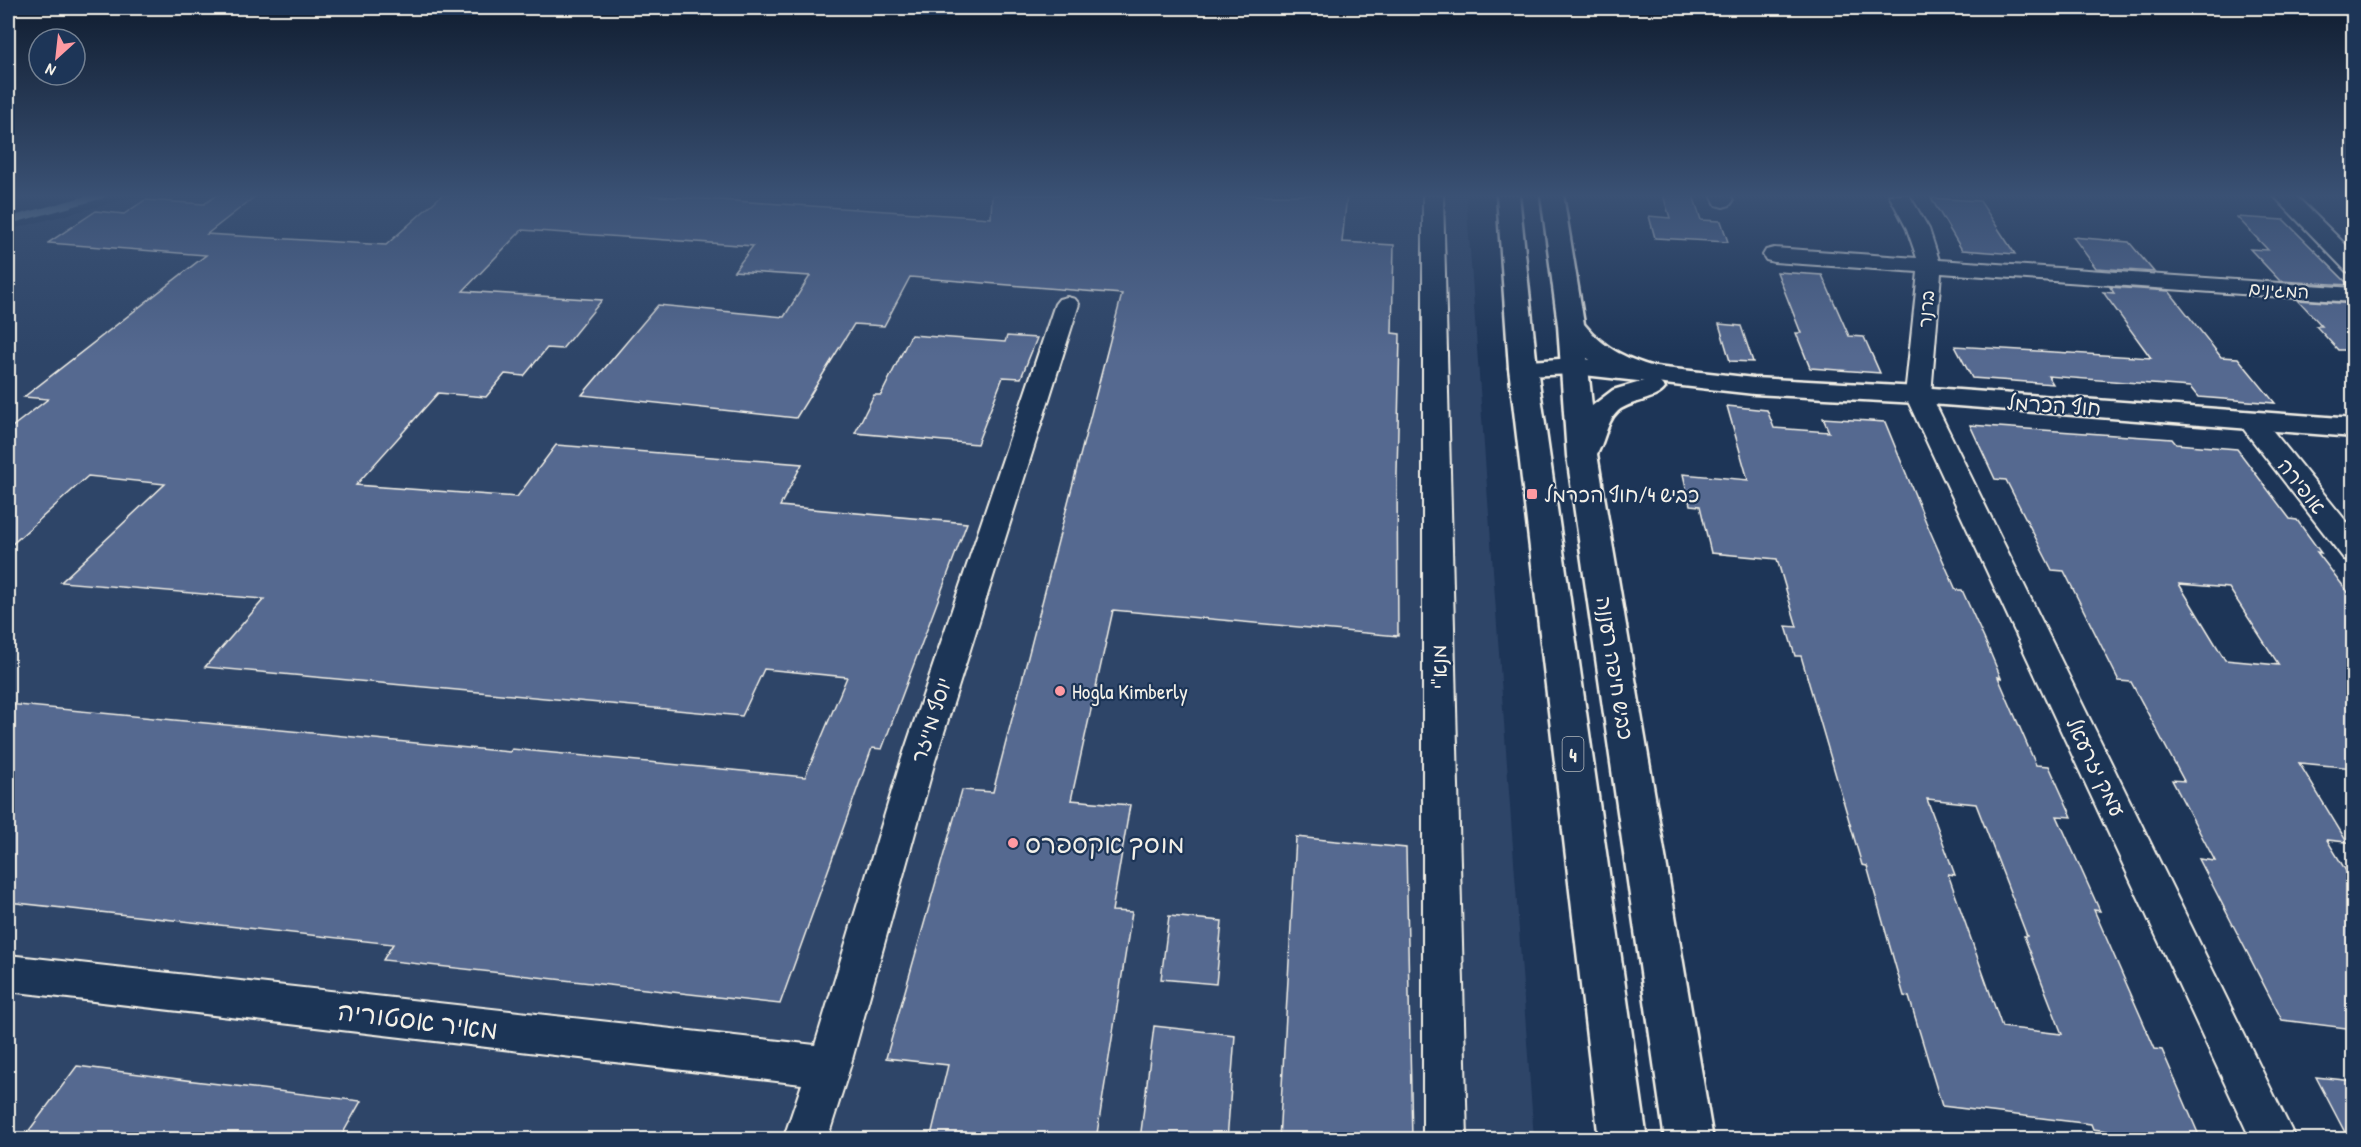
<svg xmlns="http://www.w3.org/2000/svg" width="2361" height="1147" viewBox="0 0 2361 1147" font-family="'Patrick Hand','Playpen Sans Hebrew',sans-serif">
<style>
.built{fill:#2e4568}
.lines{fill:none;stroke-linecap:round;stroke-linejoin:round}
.stream{stroke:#8aa4af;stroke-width:7}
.building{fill:#556990;stroke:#f4f1e8;stroke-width:1.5;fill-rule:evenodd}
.street-casing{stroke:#f4f1e8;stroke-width:4}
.secondary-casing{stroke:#f4f1e8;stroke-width:5}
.highway-casing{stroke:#f4f1e8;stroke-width:5}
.street{fill:#1d3557;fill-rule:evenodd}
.secondary{fill:#1d3557;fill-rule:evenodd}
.highway{fill:#1d3557;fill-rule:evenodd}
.poi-dot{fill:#ff9aa2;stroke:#1d3557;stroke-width:2}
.labels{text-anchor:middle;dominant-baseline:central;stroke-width:4.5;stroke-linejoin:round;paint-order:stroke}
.far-street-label{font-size:18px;fill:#f4f1e8;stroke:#1d3557}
.shield{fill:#1d3557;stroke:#b4b9bc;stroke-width:1.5}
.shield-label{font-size:20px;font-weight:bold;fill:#f4f1e8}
.street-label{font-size:21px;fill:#f4f1e8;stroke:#1d3557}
.poi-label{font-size:21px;fill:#f4f1e8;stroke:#1d3557;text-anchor:start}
.near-poi-label{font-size:26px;fill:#f4f1e8;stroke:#1d3557;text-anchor:start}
.near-street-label{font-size:26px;fill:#f4f1e8;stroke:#1d3557}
</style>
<rect width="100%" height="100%" fill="#1d3557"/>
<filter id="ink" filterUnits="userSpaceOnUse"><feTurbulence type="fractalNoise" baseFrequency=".0167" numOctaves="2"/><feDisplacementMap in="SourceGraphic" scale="12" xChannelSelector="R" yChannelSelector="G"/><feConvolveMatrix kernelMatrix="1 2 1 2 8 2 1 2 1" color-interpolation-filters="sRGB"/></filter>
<g filter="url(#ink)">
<path class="built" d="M142 195H1466L1534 1139 8 1140V230Z"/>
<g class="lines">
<path class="stream" d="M8 221 102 195"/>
</g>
<g class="building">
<path d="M217 195H257L207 234 386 245 442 195H645L991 218 992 195H1347L1342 242 1394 245 1392 333 1400 334 1397 474 1398 636 1113 610 1071 800 1130 805 1112 911 1132 912 1096 1140H930L948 1065 886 1058 962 790 993 792 1122 294 910 277 884 326 854 324 796 418 582 395 658 305 784 317 810 276 734 271 753 246 522 230 463 291 602 300 562 349 547 348 524 376 505 374 486 397 438 393 356 485 517 497 556 445 802 464 780 506 967 523 882 749 872 748 780 1004 383 960 393 944 8 902V704L510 752 512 749 805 777 847 677 764 669 742 716 205 667 264 599 61 582 165 484 88 476 8 548V430L48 399 24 397 206 255 48 243 96 211 124 214 145 200 204 204Z"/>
<path d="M1663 195H1693L1701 220 1721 221 1728 242 1655 238 1649 216 1670 218Z"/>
<path d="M1931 198 1980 201 2015 254 1962 250Z"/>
<path d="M2237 217 2284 220 2349 285 2280 281 2250 249 2268 250Z"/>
<path d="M2073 237 2129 242 2154 272 2096 268Z"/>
<path d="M1777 272 1822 275 1849 336 1864 337 1880 373 1810 368 1796 333H1801Z"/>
<path d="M2110 287 2169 291 2221 357 2238 358 2275 403 2198 397 2190 387 2048 376 2053 384 1972 378 1955 346 2151 358 2103 292 2114 293Z"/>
<path d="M2298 300 2354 304V361L2344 350H2338L2316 326H2322Z"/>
<path d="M1719 324 1741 326 1753 362 1730 361Z"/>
<path d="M911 335 1005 342 1007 336 1037 338 1021 378 1003 377 977 444 855 433 874 395H881Z"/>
<path d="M1727 406 1767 410 1774 428 1829 432 1823 418 1885 422 1926 522 1956 590H1962L1987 645 2001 678 1998 677 2036 765 2049 766 2072 817 2057 816 2100 911 2094 910 2155 1049 2162 1050 2201 1140H2174L2093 1129 2091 1124 1942 1106 1909 997 1904 996 1867 866 1862 865 1801 656H1795L1786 626 1797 627 1777 559 1711 553 1700 506 1690 505 1683 474 1748 480ZM1927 799 1976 804 2027 936H2024L2062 1034 2002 1027 1948 874 1955 875Z"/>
<path d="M1970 425 2172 439 2176 444 2237 449 2290 519 2297 520 2321 553 2317 552 2354 600V768L2299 763 2347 842 2327 840 2354 884V1029L2282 1020 2199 859 2215 861 2172 780 2184 781 2131 682 2119 681 2064 571 2052 570 2006 480 1995 479ZM2179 584 2229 588 2279 665 2225 660Z"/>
<path d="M1296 837 1406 848 1412 1140H1279Z"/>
<path d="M1169 916 1222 921 1216 984 1161 979Z"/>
<path d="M1154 1026 1235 1035 1227 1140H1140Z"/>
<path d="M77 1066 194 1081 361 1101 339 1140H22Z"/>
<path d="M2316 1077 2354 1081V1140H2349Z"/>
</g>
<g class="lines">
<defs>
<g id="street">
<path d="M1423 195H1443L1467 1140H1423Z"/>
<path d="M1711 195H1731L1733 201 1730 205 1723 207 1716 205Z"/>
<path d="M1889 195H1909L1929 229 1939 260 2354 288V302L1941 273 1931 395 2296 1140H2251L1905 395 1918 272 1774 262 1766 260 1763 255 1766 250 1774 248 1917 258 1907 229Z"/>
<path d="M2273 195H2295L2354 253V273L2346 271Z"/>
<path d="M1067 297 1075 299 1079 304 935 761 850 1067 827 1140H783L802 1084 8 991V955L815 1045 901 761 1055 304 1059 299Z"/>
<path d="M2251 413 2260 415 2354 531V562L2344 559 2242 427 2238 421 2242 415Z"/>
</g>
<path id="secondary" d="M1575 358 1754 378 1918 387 2354 419V437L1918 403 1754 394 1575 374 1523 376 1513 374 1509 368 1513 362Z"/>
<g id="highway">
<path d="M1497 195H1519L1537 368 1647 1140H1599L1509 368Z"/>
<path d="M1541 195H1563L1584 324C1605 350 1629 360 1661 369L1665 375 1658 381 1665 388C1656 401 1631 400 1618 411 1606 422 1605 441 1597 454L1713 1140H1665L1567 456 1558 325ZM1587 358 1605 369 1644 381 1613 390 1592 406Z"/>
</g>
</defs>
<use href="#street" class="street-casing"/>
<use href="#secondary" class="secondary-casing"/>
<use href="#highway" class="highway-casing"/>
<use href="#street" class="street"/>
<use href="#secondary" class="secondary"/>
<use href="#highway" class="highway"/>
</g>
</g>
<linearGradient id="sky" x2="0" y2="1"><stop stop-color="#101d30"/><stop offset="0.55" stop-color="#3a5174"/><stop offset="1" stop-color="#3a5174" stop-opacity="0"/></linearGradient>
<rect width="2361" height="356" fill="url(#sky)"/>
<g class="poi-dot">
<rect x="1526" y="488" width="12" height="12" rx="3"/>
<circle cx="1060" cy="691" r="6"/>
<circle cx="1013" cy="843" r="6"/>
</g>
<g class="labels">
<g class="far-street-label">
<text transform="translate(2279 290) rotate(4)">המגינים</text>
<text transform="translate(1926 309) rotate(-85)">ברנר</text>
</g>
<rect class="shield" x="1562.5" y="737" width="21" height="34" rx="4.5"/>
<g class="shield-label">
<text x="1573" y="754">4</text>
</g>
<g class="street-label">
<text transform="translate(2054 405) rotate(4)">חוף הכרמל</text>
<text transform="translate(2302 486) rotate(52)">אופירה</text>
<text transform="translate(1439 667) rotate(-91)">מנא"י</text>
<text transform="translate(1615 668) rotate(81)">כביש חיפה רעננה</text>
<text transform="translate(931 720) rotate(-72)">יוסף מייזר</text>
<text transform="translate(2096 767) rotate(64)">עמק יזרעאל</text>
</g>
<g class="poi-label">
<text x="1544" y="494">כביש 4/חוף הכרמל</text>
<text x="1072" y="691">Hogla Kimberly</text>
</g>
<g class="near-poi-label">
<text x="1025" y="843">מוסך אקספרס</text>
</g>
<g class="near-street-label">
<text transform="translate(418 1020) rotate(7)">מאיר אסטוריה</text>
</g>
</g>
<rect width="2361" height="1147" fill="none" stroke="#1d3557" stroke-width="30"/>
<rect x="15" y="15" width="2331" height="1117" fill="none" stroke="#f4f1e8" stroke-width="2" filter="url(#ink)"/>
<g transform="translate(57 57) rotate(207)"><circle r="28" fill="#1d3557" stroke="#738091" stroke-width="1.5"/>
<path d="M0-4.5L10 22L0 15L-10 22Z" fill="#ff9aa2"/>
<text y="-9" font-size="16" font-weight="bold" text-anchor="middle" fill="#f4f1e8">N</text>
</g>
</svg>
